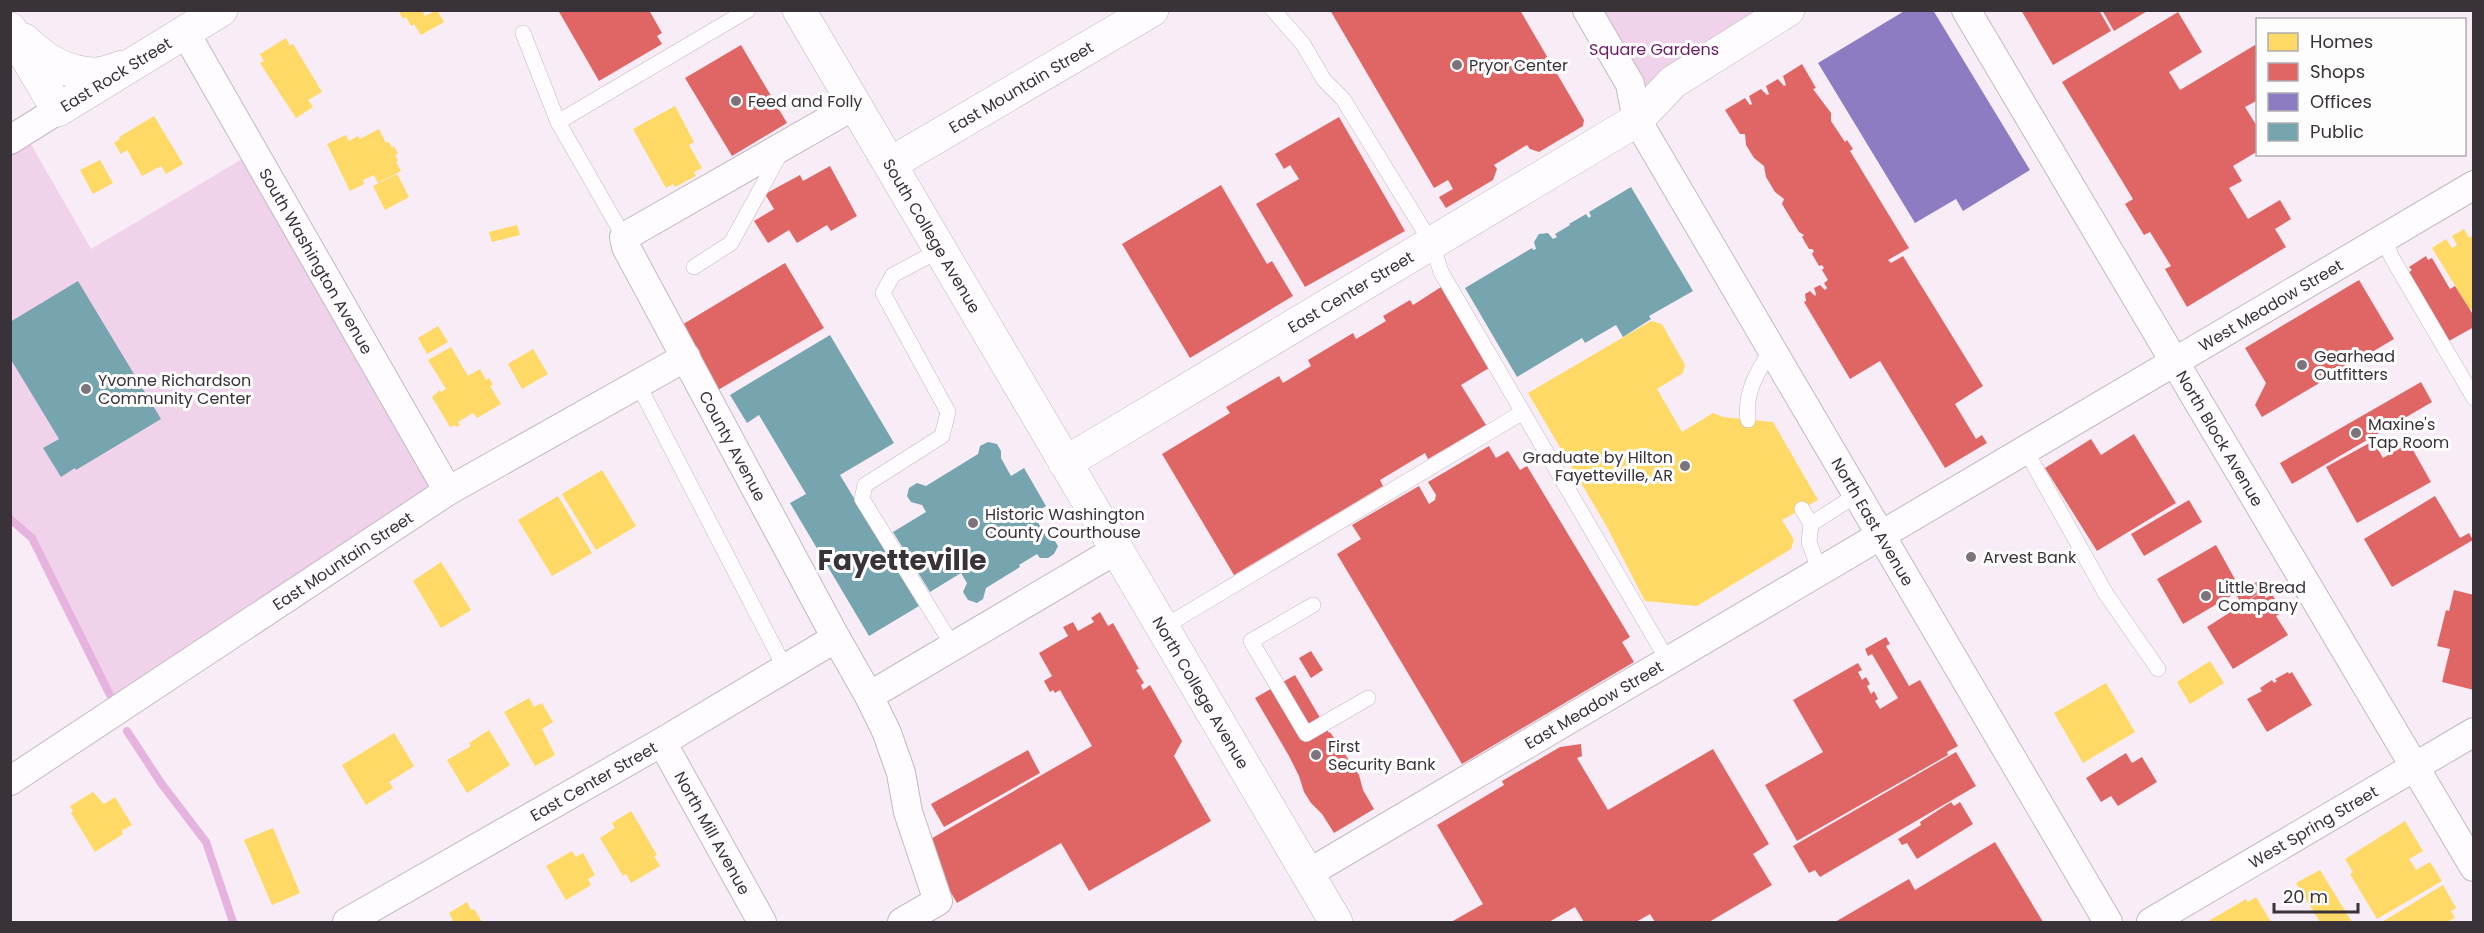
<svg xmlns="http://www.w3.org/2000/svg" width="2484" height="933" viewBox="0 0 2484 933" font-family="Poppins,sans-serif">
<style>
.green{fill:#f0d2ea}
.homes{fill:#ffd966}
.shops{fill:#e06666}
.offices{fill:#8e7cc3}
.public{fill:#76a5af}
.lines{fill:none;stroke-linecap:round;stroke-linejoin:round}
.stream{stroke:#e6b2de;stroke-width:8}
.lane-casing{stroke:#c2b9c0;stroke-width:16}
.street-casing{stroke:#c2b9c0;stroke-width:30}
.secondary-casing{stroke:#c2b9c0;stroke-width:34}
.primary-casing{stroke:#c2b9c0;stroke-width:34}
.lane{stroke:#fefcfe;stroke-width:15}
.street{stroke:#fefcfe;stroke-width:28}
.secondary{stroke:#fefcfe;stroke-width:33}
.primary{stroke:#fefcfe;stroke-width:33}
.poi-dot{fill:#7c737b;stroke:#fdfdfd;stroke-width:2}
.labels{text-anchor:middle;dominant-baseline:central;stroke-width:6;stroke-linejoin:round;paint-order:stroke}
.park-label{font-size:16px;fill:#6b1963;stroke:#fdfdfd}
.poi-label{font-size:16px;fill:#3a3239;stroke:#fdfdfd;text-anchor:start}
.street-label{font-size:16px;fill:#3a3239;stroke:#fdfdfd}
.town-label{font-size:28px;font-weight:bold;fill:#3a3239;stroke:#fdfdfd}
</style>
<rect width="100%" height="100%" fill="#f8edf6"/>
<g class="green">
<path d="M1587 11H1788L1637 120Z"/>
<path d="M24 132 91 249 254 152 448 491 117 711 32 538 11 519 10 140Z"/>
</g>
<g class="homes">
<path d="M398 10H422L425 16 437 10 444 22 421 35 414 24 411 26 406 17 403 19Z"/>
<path d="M286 38 290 46 293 44 322 92 308 100 313 107 296 118 260 63 264 61 260 54Z"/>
<path d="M675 106 694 142 689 145 702 168 694 172 696 176 675 187 673 184 666 188 633 129Z"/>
<path d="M154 116 183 164 166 174 161 166 142 176 127 150 121 154 114 143 120 139 119 137Z"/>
<path d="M379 129 386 143 389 142 392 148 394 146 398 154 395 155 398 161 396 162 401 171 378 183 374 175 363 180 364 184 350 191 327 144 346 135 349 141 358 136 360 139Z"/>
<path d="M100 160 113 183 93 194 80 170Z"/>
<path d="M397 174 409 197 385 210 373 186Z"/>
<path d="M517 225 520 235 492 242 489 232Z"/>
<path d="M2464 229 2469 238 2472 236 2474 237V308L2470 310 2432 248 2446 239 2452 248 2457 245 2452 236Z"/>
<path d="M1651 321 1662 324 1685 365 1683 373 1657 389 1682 432 1713 413 1723 417 1773 422 1818 500 1782 520 1794 540 1791 549 1697 606 1645 601 1607 527 1528 393Z"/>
<path d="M438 326 448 342 427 354 418 338Z"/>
<path d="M451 347 468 376 480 369 486 380 489 378 493 385 490 386 501 404 477 418 473 413 458 422 460 425 456 427 455 425 450 427 432 397 440 390 441 392 446 389 428 360Z"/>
<path d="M533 349 548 374 522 389 508 364Z"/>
<path d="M602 470 636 526 596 550 562 494Z"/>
<path d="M558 496 592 553 552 576 518 520Z"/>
<path d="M441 562 471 610 441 628 413 581Z"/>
<path d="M2210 661 2224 683 2190 704 2177 682Z"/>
<path d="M2106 683 2135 732 2083 763 2054 713Z"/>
<path d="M529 698 534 707 542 703 553 722 542 729 555 755 535 766 504 712Z"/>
<path d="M489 730 510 765 467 793 447 760 471 746 469 743Z"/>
<path d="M394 733 414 766 389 782 393 788 366 805 342 765Z"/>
<path d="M93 792 104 804 115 797 132 825 121 831 123 834 95 852 71 813 73 812 70 806Z"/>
<path d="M631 811 657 855 654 856 660 866 631 883 626 874 623 876 600 838 615 828 612 823Z"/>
<path d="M2405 821 2423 851 2409 859 2416 870 2430 862 2442 881 2377 919 2350 874 2353 872 2345 859Z"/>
<path d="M273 828 300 893 272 905 244 840Z"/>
<path d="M572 851 576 857 583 853 595 875 588 879 591 885 566 900 546 866Z"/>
<path d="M2320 870 2352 922H2320L2296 883Z"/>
<path d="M2443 885 2456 908 2451 911 2455 918 2447 922H2382Z"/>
<path d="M2256 897 2271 922H2207L2246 899 2248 902Z"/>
<path d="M467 902 471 910 474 909 482 922H450L453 920 449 913Z"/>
</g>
<g class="shops">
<path d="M558 10H649L662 33 657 36 662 44 599 81Z"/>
<path d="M1330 10H1520L1584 120 1583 126 1539 152 1530 149 1527 145 1494 165 1497 169 1493 180 1446 208 1439 197 1453 189 1448 180 1434 188Z"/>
<path d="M2021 10H2099L2111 31 2053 65Z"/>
<path d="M2102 10H2149L2114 31Z"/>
<path d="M2178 12 2202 52 2169 72 2180 90 2255 45 2258 49V100L2245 107 2258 128V151L2233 166 2242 181 2229 188 2248 219 2280 200 2291 219 2275 229 2286 247 2187 307 2165 269 2171 266 2150 232 2144 235 2125 204 2133 199 2062 82Z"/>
<path d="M741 45 787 123 732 156 685 78Z"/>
<path d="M1802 64 1816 88 1813 89 1831 113V121L1845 142 1847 140 1853 149 1850 151 1909 248 1888 260 1891 263 1903 256 1983 386 1955 404 1976 439 1982 435 1987 443 1945 468 1880 361 1850 379 1804 302 1806 301 1805 294 1810 291 1815 296 1816 294 1814 288 1820 285 1825 290 1827 288 1824 283 1828 280 1822 270 1824 268 1822 265 1819 266 1812 254 1814 251 1812 249H1809L1802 237 1804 235 1799 232 1782 204 1784 199 1775 192 1766 177 1764 166 1754 158 1746 145 1745 134H1740L1725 110 1745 98 1750 105 1752 104 1749 96 1761 89 1767 95 1769 94 1766 86 1778 79 1784 86 1786 85 1783 76Z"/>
<path d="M1339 117 1405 231 1305 287 1256 204 1299 179 1290 165 1284 169 1275 154Z"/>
<path d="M830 166 857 216 831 231 827 225 797 243 789 230 768 243 754 221 774 209 765 194 800 175 803 181Z"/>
<path d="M1221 185 1267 264 1272 261 1293 296 1190 358 1122 244Z"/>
<path d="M2426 256 2428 260 2432 258 2450 289 2455 286 2474 316V327L2449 341 2408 273 2412 270 2409 267Z"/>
<path d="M785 263 824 328 718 390 680 326Z"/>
<path d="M2359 280 2394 339 2262 417 2255 405 2266 383 2245 348Z"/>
<path d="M1441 287 1489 368 1461 385 1486 425 1428 459 1425 453 1380 480 1383 486 1234 575 1162 454 1230 413 1226 407 1245 396 1279 376 1283 383 1311 366 1308 360 1353 333 1356 339 1386 321 1383 316 1410 300 1413 305Z"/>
<path d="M2421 382 2432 402 2292 484 2280 463Z"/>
<path d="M2134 434 2176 503 2097 551 2045 468 2091 439 2101 455Z"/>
<path d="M2373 441 2383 458 2409 443 2431 482 2357 523 2326 467Z"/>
<path d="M1489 446 1496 458 1508 451 1520 470 1527 466 1630 637 1622 642 1634 662 1462 764 1337 554 1361 539 1352 525 1419 486 1429 504 1435 500 1436 495 1428 482Z"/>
<path d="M2435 496 2460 538 2469 533 2473 540 2392 587 2364 539Z"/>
<path d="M2189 500 2202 522 2144 556 2131 534Z"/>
<path d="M2216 545 2241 590 2183 624 2157 579Z"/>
<path d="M2258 581 2264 590 2242 604 2236 595Z"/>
<path d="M2454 590 2474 595V690L2442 682 2450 649 2437 646 2446 610 2449 611Z"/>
<path d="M2262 592 2266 598 2272 594 2283 612 2276 616 2288 635 2233 669 2207 627Z"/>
<path d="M1100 612 1108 626 1113 623 1139 669 1136 670 1144 683 1141 685 1143 690 1150 685 1182 741 1174 756 1211 821 1089 891 1061 843 957 903 922 844 1092 746 1060 690 1055 693 1053 690 1050 692 1044 681 1052 676 1039 653 1068 636 1063 627 1073 622 1078 631 1094 622 1091 618Z"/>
<path d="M1886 637 1890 644 1886 646 1909 686 1920 680 1958 746 1947 752 1948 755 1797 841 1765 785 1823 752 1793 700 1858 663 1862 670 1858 672 1862 680 1866 677 1870 684 1867 686 1871 694 1874 691 1878 699 1875 701 1880 709 1898 698 1872 654 1868 656 1865 649Z"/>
<path d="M1311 651 1323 670 1311 678 1299 658Z"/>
<path d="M2288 672 2289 674 2292 672 2312 705 2267 732 2247 699 2262 691 2260 688 2272 680 2274 683 2277 681 2275 679Z"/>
<path d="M1295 675 1329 733 1330 732 1359 775 1363 790 1374 809 1334 833 1322 814 1311 803 1304 792 1299 776 1289 756 1255 698Z"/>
<path d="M1581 744 1582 756 1577 758 1608 810 1713 749 1769 844 1753 854 1772 885 1709 922H1655L1650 914 1636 922H1584L1575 907 1549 922H1451L1483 904 1437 825 1504 785 1502 781 1560 747Z"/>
<path d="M1028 750 1040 773 944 827 931 804Z"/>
<path d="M1956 752 1976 786 1820 877 1815 870 1809 873 1793 846Z"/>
<path d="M2126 753 2132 763 2142 757 2157 782 2118 806 2111 796 2101 802 2086 778Z"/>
<path d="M1951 802 1954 806 1960 802 1973 824 1917 859 1907 843 1902 845 1898 839 1921 825 1920 822Z"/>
<path d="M1995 842 2043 922H1835L1909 879 1915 890Z"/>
</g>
<path class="offices" d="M1906 10H1933L2030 170 1963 211 1956 199 1915 223 1818 63Z"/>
<g class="public">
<path d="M1631 187 1693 291 1649 316 1651 319 1623 337 1616 325 1585 343 1582 338 1517 377 1465 288 1532 248 1533 250 1536 249 1534 242 1539 234 1548 233 1553 239 1557 237 1555 234 1570 225 1569 224 1586 214 1589 218 1591 216 1589 212Z"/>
<path d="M78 281 161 419 76 470 75 468 61 477 43 448 59 439 10 358V322Z"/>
<path d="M830 335 894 443 840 475 919 606 869 636 790 503 806 494 759 415 747 423 730 395Z"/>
<path d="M988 442 997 444 1001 451V458L1011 476 1024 468 1046 506 1033 514 1046 536 1053 538 1058 546 1054 554 1048 558H1040L1037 554 1019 565 1020 567 986 588 983 599 977 603 968 600 963 592 967 583 961 573 930 592 893 532 926 512 922 505 911 502 907 496 909 488 917 483 926 486 978 454 980 446Z"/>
</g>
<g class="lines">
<g class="stream">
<path d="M10 519 32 538 110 695"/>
<path d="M127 731 161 783 206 842 233 922"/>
</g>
<defs>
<g id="lane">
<path d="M1273 10 1303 44 1324 80 1343 99 1421 226 1432 243 1441 272 1668 661"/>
<path d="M523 33 558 122"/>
<path d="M624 237 558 122 748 10"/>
<path d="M2384 238 2392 258 2474 398"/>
<path d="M940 250 893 275 883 293 948 412 942 436 865 485 862 499 953 646"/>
<path d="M694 267 731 243 780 154"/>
<path d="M638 384 785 668"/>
<path d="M1748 420C1744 393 1758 370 1772 349"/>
<path d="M2025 449 2106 594 2158 669"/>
<path d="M1802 509 1811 524 1809 542 1820 572"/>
<path d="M1811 524 1858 494"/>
<path d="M1313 605 1251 641 1306 734 1368 698"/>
<path d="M1162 628 1523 412"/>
</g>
<g id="street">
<path id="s1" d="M1587 10 1630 84 1637 120 2108 922"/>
<path id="s2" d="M1966 10 2474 867"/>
<path id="s3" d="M185 32 448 491"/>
<path id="s4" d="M855 105 624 237 626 247 836 638 869 696 887 733 901 773 908 812 938 901 902 922"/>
<path d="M10 140 58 110"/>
<path d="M869 696 1116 550"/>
<path id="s5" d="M662 742 762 922"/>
<path id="s6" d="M10 781 448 491 686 357"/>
<path id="s7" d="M1307 874 2474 185"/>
<path id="s8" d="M347 922 662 742 836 638"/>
<path id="s9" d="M2151 922 2474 732"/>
</g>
<g id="secondary">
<path id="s10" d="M10 29 58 110 221 10"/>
<path d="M24 40C43 59 66 74 95 74 104 74 115 69 123 67"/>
<path id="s11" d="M890 164 1152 10"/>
<path id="s12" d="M1065 463 1637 120 1673 82 1788 10"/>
</g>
<g id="primary">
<path id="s13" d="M799 10 1336 922"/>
</g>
</defs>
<use href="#lane" class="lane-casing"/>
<use href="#street" class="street-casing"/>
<use href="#secondary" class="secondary-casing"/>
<use href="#primary" class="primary-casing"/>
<use href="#lane" class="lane"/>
<use href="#street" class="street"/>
<use href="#secondary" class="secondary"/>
<use href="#primary" class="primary"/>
</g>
<g class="poi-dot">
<circle cx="1457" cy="65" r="6"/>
<circle cx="736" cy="101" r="6"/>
<circle cx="2302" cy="365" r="6"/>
<circle cx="86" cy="389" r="6"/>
<circle cx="2356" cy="433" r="6"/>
<circle cx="1685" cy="466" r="6"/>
<circle cx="973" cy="523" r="6"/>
<circle cx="1971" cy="557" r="6"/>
<circle cx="2206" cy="596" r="6"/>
<circle cx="1316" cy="755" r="6"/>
</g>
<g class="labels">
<g class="park-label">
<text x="1654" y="49">Square Gardens</text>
</g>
<g class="poi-label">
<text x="1469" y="65">Pryor Center</text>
<text x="748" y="101">Feed and Folly</text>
<text x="2314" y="356">Gearhead<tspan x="2314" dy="18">Outfitters</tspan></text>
<text x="98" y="380">Yvonne Richardson<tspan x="98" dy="18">Community Center</tspan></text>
<text x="2368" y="424">Maxine's<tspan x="2368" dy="18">Tap Room</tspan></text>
<text x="1673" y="457" text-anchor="end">Graduate by Hilton<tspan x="1673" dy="18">Fayetteville, AR</tspan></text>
<text x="985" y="514">Historic Washington<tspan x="985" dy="18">County Courthouse</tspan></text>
<text x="1983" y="557">Arvest Bank</text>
<text x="2218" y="587">Little Bread<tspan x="2218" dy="18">Company</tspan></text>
<text x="1328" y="746">First<tspan x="1328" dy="18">Security Bank</tspan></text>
</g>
<g class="street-label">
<text stroke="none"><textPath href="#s10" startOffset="162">East Rock Street</textPath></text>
<text stroke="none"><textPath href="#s11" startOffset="152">East Mountain Street</textPath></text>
<text stroke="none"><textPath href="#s13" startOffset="262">South College Avenue</textPath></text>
<text stroke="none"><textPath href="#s3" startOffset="264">South Washington Avenue</textPath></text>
<text stroke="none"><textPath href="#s12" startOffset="333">East Center Street</textPath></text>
<text stroke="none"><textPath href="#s7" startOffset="1119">West Meadow Street</textPath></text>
<text stroke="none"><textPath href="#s2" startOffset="498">North Block Avenue</textPath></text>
<text stroke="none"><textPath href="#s4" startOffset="502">County Avenue</textPath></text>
<text stroke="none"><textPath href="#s1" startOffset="588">North East Avenue</textPath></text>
<text stroke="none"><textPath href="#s6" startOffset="399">East Mountain Street</textPath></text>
<text stroke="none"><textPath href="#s13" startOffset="792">North College Avenue</textPath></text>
<text stroke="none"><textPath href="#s7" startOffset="333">East Meadow Street</textPath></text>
<text stroke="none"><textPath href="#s8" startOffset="284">East Center Street</textPath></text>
<text stroke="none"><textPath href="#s9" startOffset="188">West Spring Street</textPath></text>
<text stroke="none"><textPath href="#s5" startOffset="104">North Mill Avenue</textPath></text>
</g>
<g class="town-label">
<text x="902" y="560">Fayetteville</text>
</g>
</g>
<rect width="2484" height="933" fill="none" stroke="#3a3239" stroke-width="24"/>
<rect x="2256" y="18" width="210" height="138" fill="#fdfdfd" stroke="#afacaf" stroke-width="1.5"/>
<rect x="2268" y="33" width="30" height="18" fill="#ffd966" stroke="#afacaf" stroke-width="1.5"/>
<text x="2310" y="48" font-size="18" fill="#3a3239">Homes</text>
<rect x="2268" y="63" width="30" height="18" fill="#e06666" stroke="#afacaf" stroke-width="1.5"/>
<text x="2310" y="78" font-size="18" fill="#3a3239">Shops</text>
<rect x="2268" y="93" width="30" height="18" fill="#8e7cc3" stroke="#afacaf" stroke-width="1.5"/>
<text x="2310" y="108" font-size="18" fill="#3a3239">Offices</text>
<rect x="2268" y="123" width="30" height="18" fill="#76a5af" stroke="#afacaf" stroke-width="1.5"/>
<text x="2310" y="138" font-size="18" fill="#3a3239">Public</text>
<path d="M2274 903v9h84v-9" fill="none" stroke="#3a3239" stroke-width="3"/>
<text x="2283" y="903" font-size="18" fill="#3a3239" stroke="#fdfdfd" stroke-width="4.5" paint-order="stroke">20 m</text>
</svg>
